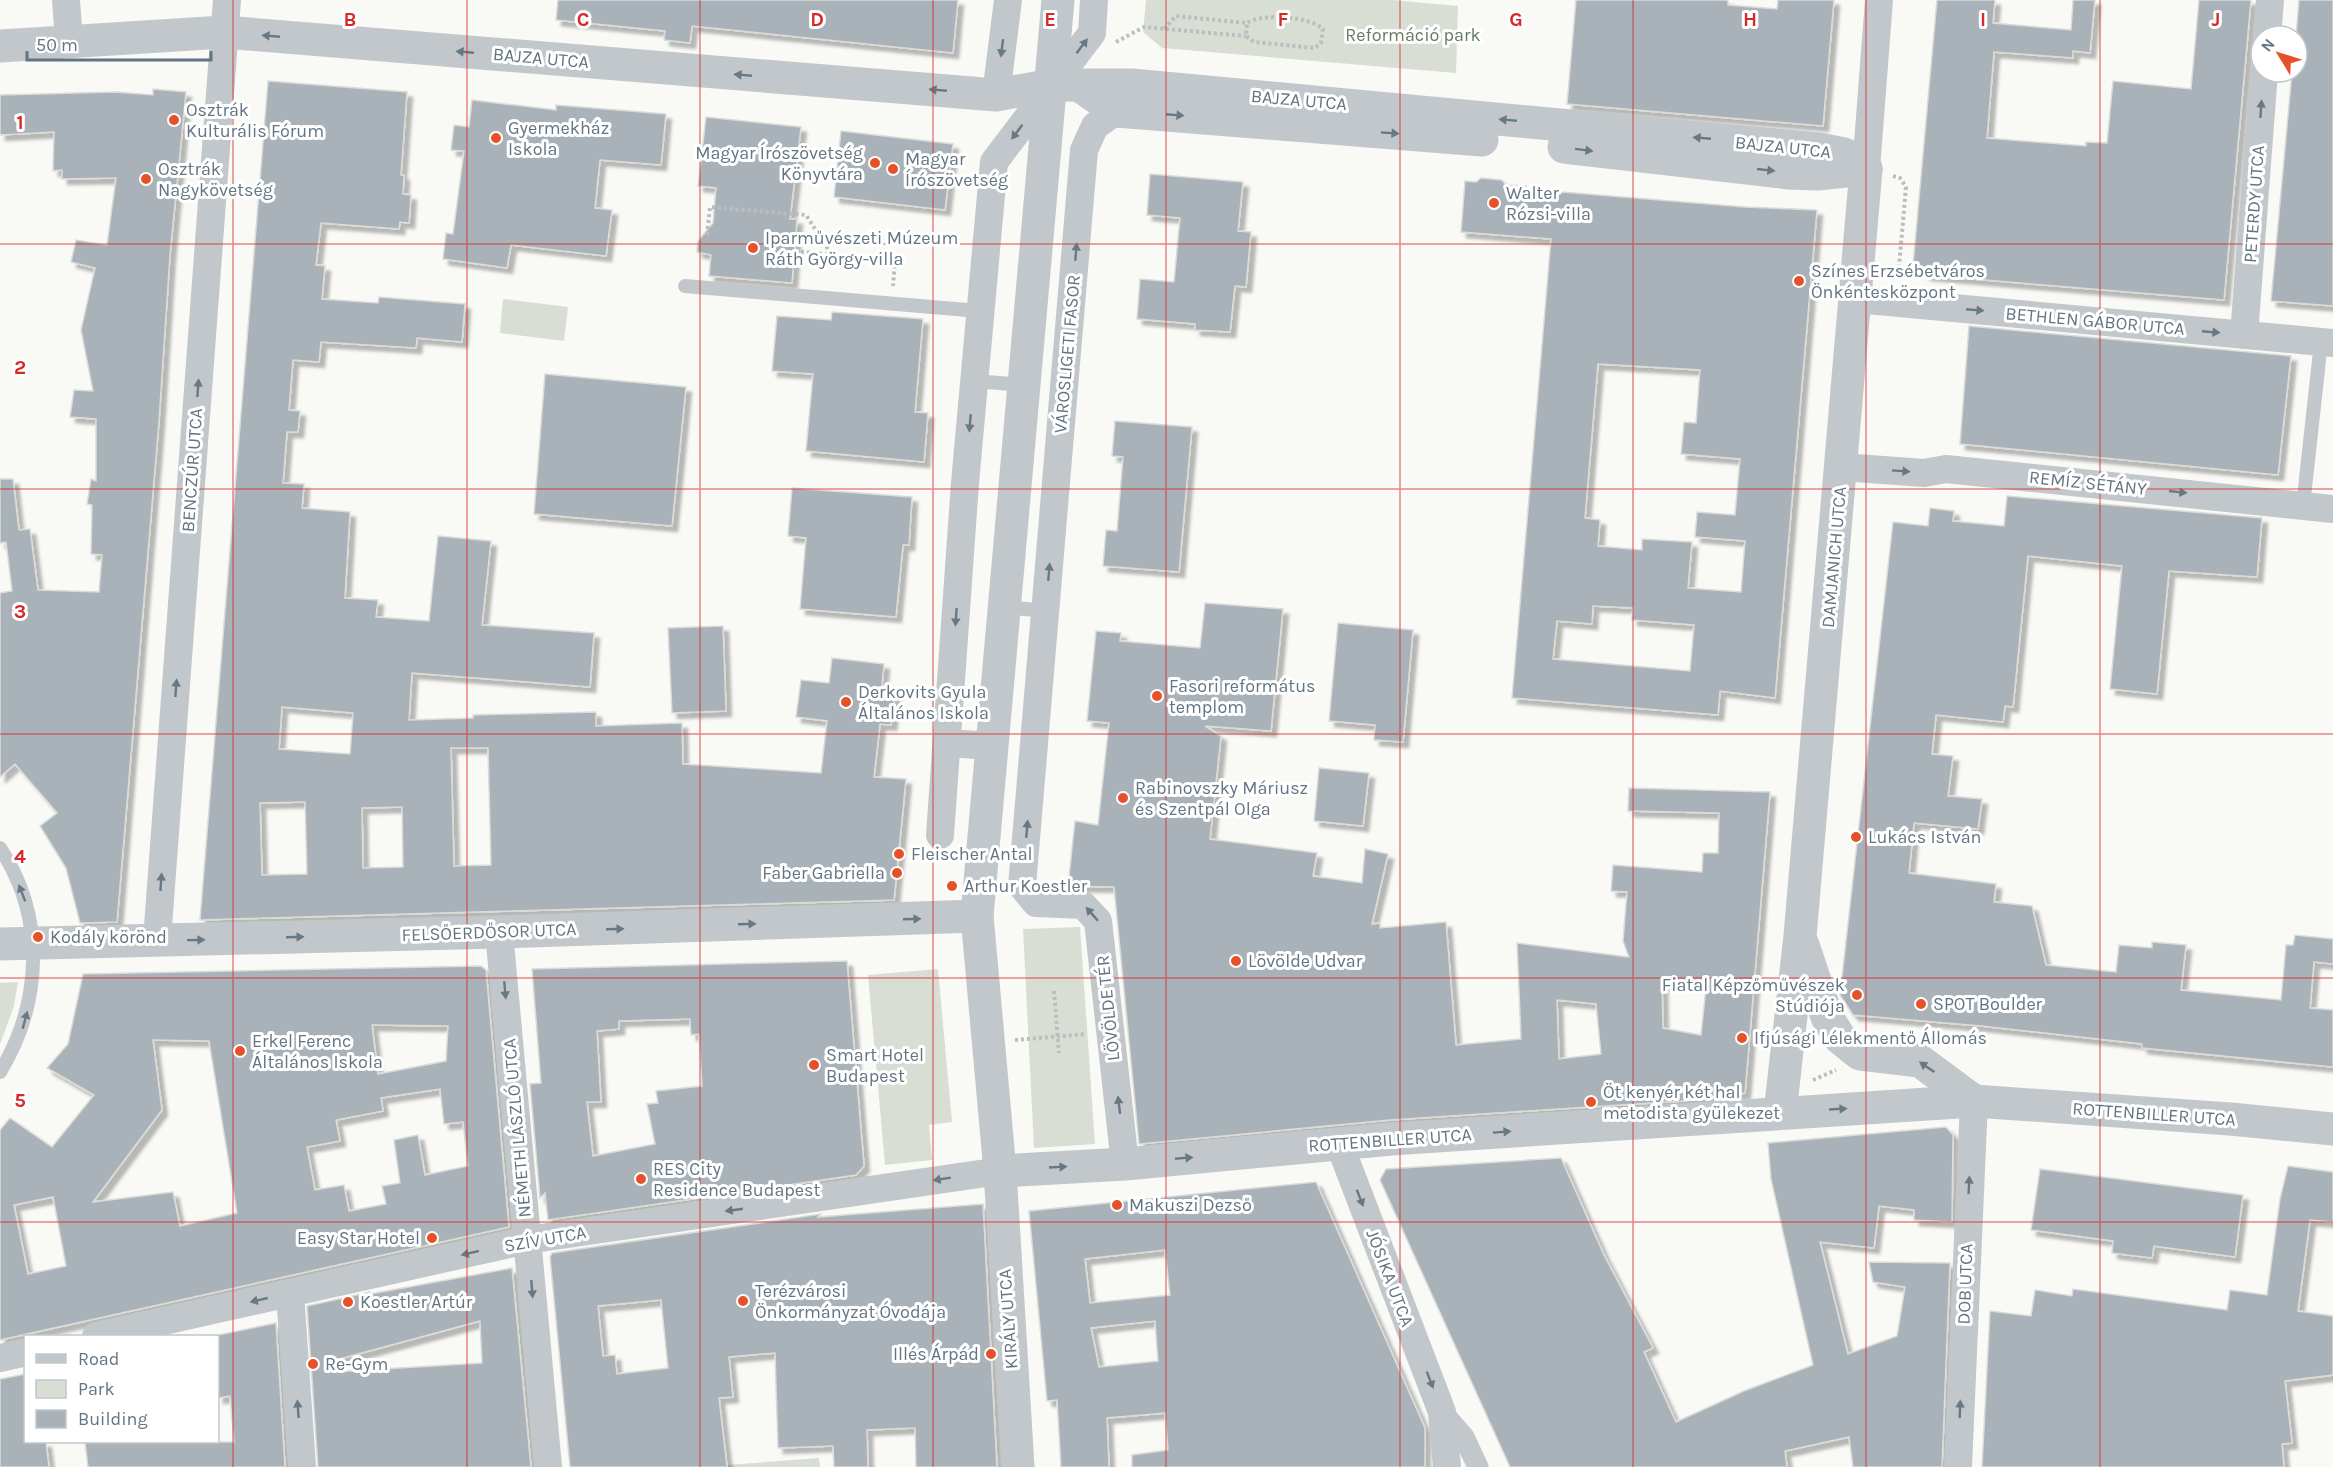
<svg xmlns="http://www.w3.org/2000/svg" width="2333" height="1467" viewBox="0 0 2333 1467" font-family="Karla,sans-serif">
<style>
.green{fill:#d9ded5}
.building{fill:#a9b2b8;stroke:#dbdbd9;stroke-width:1.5;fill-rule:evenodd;filter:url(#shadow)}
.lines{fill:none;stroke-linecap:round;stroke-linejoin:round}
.path{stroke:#babec1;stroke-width:4;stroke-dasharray:3 3;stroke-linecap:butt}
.service{stroke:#c2c7cb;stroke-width:14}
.pedestrian{stroke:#c2c7cb;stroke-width:21}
.minor{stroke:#c2c7cb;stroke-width:28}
.tertiary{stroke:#c2c7cb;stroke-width:33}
.oneway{fill:#687986}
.grid{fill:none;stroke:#d62828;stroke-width:1.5;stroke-opacity:0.55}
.poi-dot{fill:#e5522a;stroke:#fff;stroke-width:2}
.labels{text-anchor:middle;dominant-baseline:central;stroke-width:6;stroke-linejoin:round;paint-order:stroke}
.park-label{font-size:18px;fill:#677a63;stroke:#fff}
.street-label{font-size:18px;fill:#637582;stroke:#fff}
.poi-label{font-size:18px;fill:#637582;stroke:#fff;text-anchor:start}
.grid-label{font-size:20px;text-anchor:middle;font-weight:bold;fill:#d62828;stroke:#fff;stroke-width:6;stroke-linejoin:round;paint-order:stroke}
</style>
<defs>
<filter id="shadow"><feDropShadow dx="5.5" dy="5.5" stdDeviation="1.5" flood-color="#0004"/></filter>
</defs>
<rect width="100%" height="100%" fill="#f9f9f6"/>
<g class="green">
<path d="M1146 0H1392L1458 6 1456 73 1162 48 1143 32Z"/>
<path d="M503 299 568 307 564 341 500 333Z"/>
<path d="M1080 927 1095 1144 1034 1148 1023 929Z"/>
<path d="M938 969 952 1122 929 1125 932 1160 885 1165 868 975Z"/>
<path d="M18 982 14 1006 0 1044V983Z"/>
<path d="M819 1458 820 1467H724L727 1465Z"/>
</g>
<g class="building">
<path d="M558 0H958L953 53 692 26 690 43 664 40 665 31 556 20Z"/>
<path d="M1576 0H1728V5L1777 9 1778 0H1834L1823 126 1567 104Z"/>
<path d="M1937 0H1995L1993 23 2071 30 2073 0H2095L2090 53 2073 51V58L1994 52 1987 138 2086 146V142L2107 143 2113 81 2191 89 2199 0H2251L2224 300 1926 275 1913 265Z"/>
<path d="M2299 0H2333V306L2271 301 2292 72H2297L2296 36Z"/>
<path d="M268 81 407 92 401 175H404L403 194 411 195 409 223 400 222 399 229 321 223 316 265 325 266 322 299 378 303 379 297 465 304 462 342 417 338 416 348 321 342 319 362 293 360 289 410 300 411 298 432H287L283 483 304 484 302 508 350 512 345 598 378 600 376 617 429 621 438 536 491 541 482 625 594 633 590 687 412 673 409 720 473 718V715L596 712V726L682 723 683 764 821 773 827 721 796 717 801 680 829 683 832 658 884 664 882 685 896 687 891 725 880 724 874 777 906 779 894 900 200 920ZM282 707 353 713 350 754 279 749ZM451 748H488L491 865 454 866ZM305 802 307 874 262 875 260 803ZM402 807 403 867 363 868 362 808Z"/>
<path d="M153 89 186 92 170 255 159 421 117 922 80 923 66 868 40 826 57 813 15 764 0 777V593L12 591 6 542 0 543V479H13L19 530 30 529 38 590 99 592 102 555 91 554 92 505 87 504 91 479 96 481V419L70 417 74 390 93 391 81 330 95 268 71 262 76 240 107 245 116 178 62 179V170L53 171 54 132 0 135V95L115 92 153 95Z"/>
<path d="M472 100 556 110V105L666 114 661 165 600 160 595 208 612 210 606 256 511 245 507 268 443 259 446 233 453 234 464 151 451 150 454 125 469 127Z"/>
<path d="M706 117 801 127 790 219H797L792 283 709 276 711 255 697 252 698 241 713 223 716 188 698 186Z"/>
<path d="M841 131 953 144 945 210 834 197Z"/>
<path d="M1150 174 1243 182 1238 231 1251 232 1246 287 1235 286 1230 332 1195 330V324L1137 319 1140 279 1174 282 1180 218 1147 215Z"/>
<path d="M1481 178 1502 180 1506 185 1526 186V189L1745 207 1817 210 1775 698 1720 691 1718 715 1512 698 1551 239 1461 232 1465 181 1476 182ZM1598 364 1700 370 1696 423 1684 422 1681 454 1740 459 1735 515 1697 512 1695 537 1745 541 1741 592 1688 588 1692 542 1642 539V550L1598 546 1600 520 1585 518ZM1593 606 1633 608 1632 620 1694 625 1690 671 1553 659 1557 621 1592 624Z"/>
<path d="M832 312 923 319 915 412 928 413 924 462 806 451 813 374 772 371 777 316 831 320Z"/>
<path d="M1969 326 2291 356 2278 475 1960 444Z"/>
<path d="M545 374 686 387 672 526 534 514Z"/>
<path d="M1115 421 1192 427 1179 572 1103 566 1106 530 1117 531 1123 457 1112 456Z"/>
<path d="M792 488 912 497 909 545H903L896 617 800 609 806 538 788 536Z"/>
<path d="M2007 496 2262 518 2257 577 2169 571 2157 694 2110 689 2122 566 2028 556 2013 707 2005 706 2003 722 1936 715 1932 754 1953 756 1948 796 1982 799 1978 829 1914 823 1909 873 1996 884 1994 902 2032 906 2046 965 2116 972 2119 945 2152 948V942L2186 945 2181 990 2281 1000 2286 945H2293L2295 935 2333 939V964L2314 962 2310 1008 2333 1010V1067L2142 1048V1044L1981 1026 1853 1015 1840 995 1893 522 1928 526 1930 508 1954 511 1953 521 2004 526Z"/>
<path d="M1205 603 1283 609 1271 731 1205 726 1221 736 1210 839 1317 853 1313 876 1362 883 1365 849 1388 854 1372 924 1380 923V928L1446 922 1456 1045 1521 1039 1517 943 1629 957 1623 941 1627 892 1611 891 1613 865 1702 872 1703 853H1718L1719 813 1628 811 1629 788 1770 792 1745 1093 1683 1101 1390 1120 1139 1144 1114 887 1068 886 1075 821 1098 825 1109 723 1087 721 1096 631 1121 633 1120 641 1200 648ZM1662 982 1706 987 1701 1035 1663 1028ZM1557 1000 1596 1004 1601 1054 1559 1059Z"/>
<path d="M1338 623 1413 630 1403 742 1374 740 1375 725 1329 721Z"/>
<path d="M723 626 726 711 672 713 668 628Z"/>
<path d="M1319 768 1369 773 1363 826 1314 821Z"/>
<path d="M847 961 864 1166 856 1175 548 1220 545 1193 540 1198 530 1084 541 1083 532 969ZM690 1019 691 1035 699 1034 702 1086 656 1091 658 1103 647 1104 655 1144 593 1156 587 1102H601L597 1031 619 1029V1021Z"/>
<path d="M481 966 486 970 509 1227 0 1340V1130L10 1118 52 1147 94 1095 47 1068 68 1044 83 974ZM372 1025 448 1026 446 1061 378 1074ZM153 1040 209 1041 237 1213 180 1226 173 1192 93 1202 162 1110ZM440 1089 444 1124 463 1122 468 1166 425 1175 418 1135 394 1140 400 1183 382 1186 386 1204 349 1211 344 1185 315 1190 307 1147 340 1141 336 1120 383 1111 381 1098ZM53 1197 66 1266 28 1274 14 1205Z"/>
<path d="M1946 1127 1953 1135 1952 1222 1914 1220V1210L1879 1206 1874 1248 1820 1242 1848 1354 1897 1336 1905 1287 1873 1282 1869 1262 1950 1263 1942 1467H1853L1849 1437 1785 1451 1787 1467H1510L1380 1180 1386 1169 1561 1158 1604 1255 1653 1348 1644 1352 1676 1422 1744 1391 1813 1365 1771 1179 1768 1143Z"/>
<path d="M2288 1166 2333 1172V1222L2310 1220 2298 1311 2333 1316V1375L2285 1381 2292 1443 2282 1444 2284 1467H1982L1990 1311 2031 1316 2035 1290 2072 1296 2073 1289 2227 1310 2230 1290 2267 1295 2280 1199Z"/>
<path d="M2040 1169 2243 1195 2235 1257 2154 1246 2152 1258 2112 1253 2113 1241 2031 1230Z"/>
<path d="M1316 1182 1425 1428V1467H1132V1455L1168 1450 1165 1413 1107 1418 1109 1467H1061L1057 1400 1047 1401 1029 1211ZM1165 1250 1170 1295 1090 1303 1085 1259ZM1155 1321 1158 1361 1099 1367 1091 1328Z"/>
<path d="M983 1204 997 1467H916L915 1428 867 1430 868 1467H834L833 1446 778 1448 775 1353 729 1357 733 1397 719 1398 727 1467H570L550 1257 552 1253 821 1214 818 1217ZM661 1300 668 1368 617 1374 615 1355 603 1356 598 1306Z"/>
<path d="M512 1268 531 1467H318L307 1306 370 1292V1294ZM480 1321 482 1363 334 1372 332 1361Z"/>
<path d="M276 1323 285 1467H88L85 1442H234L230 1396 218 1398V1335Z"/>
<path d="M26 1374V1442H46L49 1467H0V1379Z"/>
</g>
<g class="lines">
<g class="path">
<path d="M1164 29 1176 16 1247 23C1262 13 1309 16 1323 29L1321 43 1315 48 1254 42 1246 36 1247 23"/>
<path d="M1116 42 1144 27 1246 36"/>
<path d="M1893 176 1900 178 1906 187 1898 278"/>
<path d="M707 235 710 207 806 215 832 255 895 261 893 286"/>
<path d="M795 251 832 255"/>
<path d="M1054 991 1059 1053"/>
<path d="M1015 1040 1086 1034"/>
<path d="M1813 1080 1836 1070"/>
</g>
<g class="service">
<path d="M685 286 979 311"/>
<path d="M974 381 1025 385"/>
<path d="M2303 506 2321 342"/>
<path d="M1004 607 1046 611"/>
<path d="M0 848C46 917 42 1003 0 1072"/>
</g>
<path class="pedestrian" d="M1442 1412 1464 1437 1478 1467"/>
<g class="minor">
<path d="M66 0 69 41"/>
<path d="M2267 36 2270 0"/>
<path d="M996 95 1008 0"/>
<path d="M1116 111 1095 126 1084 150 1022 886 1036 903 1083 905 1098 921 1125 1164"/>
<path d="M1866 169 1879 0"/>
<path d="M1856 299 2333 343"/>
<path d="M2244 335 2264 72"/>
<path d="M1842 467 1924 473 1946 469 2333 509"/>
<path d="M947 743 992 746"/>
<path d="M940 835 965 483 994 162 1092 33 1094 0"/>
<path d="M499 932 548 1467"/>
<path d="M157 940 227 0"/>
<path d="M1339 1143 1442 1412 1447 1467"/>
<path d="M290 1293 302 1467"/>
<path d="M96 1336 527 1240 1000 1171"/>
<path d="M0 1358 26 1352"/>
<path d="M1958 1467 1974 1101"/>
</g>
<g class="tertiary">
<path d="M0 46 224 32 996 95 1052 85H1132L1819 149 1844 154 1866 169"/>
<path d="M1080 86 1116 111 1482 140"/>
<path d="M1564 147 1789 173 1817 174 1866 169"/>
<path d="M0 944 499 932 977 916"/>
<path d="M1803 945 1827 1017 1840 1038 1860 1054 1920 1061 1974 1101"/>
<path d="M1780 1113 1800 936 1866 169"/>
<path d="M1000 1171 1125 1164 1391 1139 1974 1101 2230 1119 2333 1129"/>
<path d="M1018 1467 1000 1171 977 916 1058 0"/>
</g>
</g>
<defs><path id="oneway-solid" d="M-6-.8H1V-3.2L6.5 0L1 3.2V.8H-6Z" transform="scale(1.5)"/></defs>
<g class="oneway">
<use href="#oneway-solid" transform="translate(271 36) rotate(-175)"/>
<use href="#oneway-solid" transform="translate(1082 46) rotate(-53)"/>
<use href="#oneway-solid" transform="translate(1002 48) rotate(97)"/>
<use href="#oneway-solid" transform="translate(465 52) rotate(-175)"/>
<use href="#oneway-solid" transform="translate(743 75) rotate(-175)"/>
<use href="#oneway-solid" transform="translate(938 90) rotate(-175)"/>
<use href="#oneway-solid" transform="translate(2261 109) rotate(-86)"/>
<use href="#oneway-solid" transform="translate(1175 115) rotate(5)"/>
<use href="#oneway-solid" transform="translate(1508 120) rotate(-175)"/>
<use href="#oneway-solid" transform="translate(1017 132) rotate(127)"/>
<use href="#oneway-solid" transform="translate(1390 133) rotate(4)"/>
<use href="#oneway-solid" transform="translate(1702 138) rotate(-175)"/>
<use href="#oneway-solid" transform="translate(1584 150) rotate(7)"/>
<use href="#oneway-solid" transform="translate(1766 170) rotate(6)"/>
<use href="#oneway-solid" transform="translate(1076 252) rotate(-85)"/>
<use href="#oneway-solid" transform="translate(1975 310) rotate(5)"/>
<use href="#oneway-solid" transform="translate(2211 332) rotate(5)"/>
<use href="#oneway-solid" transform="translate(198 388) rotate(-86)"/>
<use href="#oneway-solid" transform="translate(970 423) rotate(95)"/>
<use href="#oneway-solid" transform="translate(1901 471) rotate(4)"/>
<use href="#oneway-solid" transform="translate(2178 492) rotate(6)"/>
<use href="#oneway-solid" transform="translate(1049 572) rotate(-85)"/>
<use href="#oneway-solid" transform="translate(956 617) rotate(94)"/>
<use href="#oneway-solid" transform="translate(176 688) rotate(-86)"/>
<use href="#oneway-solid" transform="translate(1027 829) rotate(-85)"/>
<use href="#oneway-solid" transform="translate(161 882) rotate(-86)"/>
<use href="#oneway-solid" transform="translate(22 893) rotate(-111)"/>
<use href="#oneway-solid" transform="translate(1092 914) rotate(-131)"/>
<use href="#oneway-solid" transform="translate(912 919) rotate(-2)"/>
<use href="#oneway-solid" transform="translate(747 924) rotate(-2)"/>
<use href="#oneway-solid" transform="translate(615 929) rotate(-2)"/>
<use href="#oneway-solid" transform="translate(295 937) rotate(-2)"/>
<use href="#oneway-solid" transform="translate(196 940) rotate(-1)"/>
<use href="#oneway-solid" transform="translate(505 990) rotate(85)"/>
<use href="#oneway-solid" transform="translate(25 1020) rotate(-75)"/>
<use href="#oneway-solid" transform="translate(1927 1067) rotate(-146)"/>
<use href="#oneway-solid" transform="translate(1119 1105) rotate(-97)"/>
<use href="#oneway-solid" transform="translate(1838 1109) rotate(-3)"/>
<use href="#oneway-solid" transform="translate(1502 1132) rotate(-4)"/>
<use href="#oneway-solid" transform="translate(1184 1158) rotate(-5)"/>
<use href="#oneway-solid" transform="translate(1058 1167) rotate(-3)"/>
<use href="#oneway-solid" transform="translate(942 1179) rotate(171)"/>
<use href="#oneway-solid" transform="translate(1969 1185) rotate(-87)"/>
<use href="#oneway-solid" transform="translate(1360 1198) rotate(69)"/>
<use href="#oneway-solid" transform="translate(734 1210) rotate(172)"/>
<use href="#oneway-solid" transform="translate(470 1253) rotate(167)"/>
<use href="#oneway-solid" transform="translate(532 1289) rotate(85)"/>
<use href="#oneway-solid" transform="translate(259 1300) rotate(167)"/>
<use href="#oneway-solid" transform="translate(1430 1380) rotate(69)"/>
<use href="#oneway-solid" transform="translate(298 1409) rotate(-94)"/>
<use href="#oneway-solid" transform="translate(1960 1409) rotate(-88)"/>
</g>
<path class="grid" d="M233 0V1467M467 0V1467M700 0V1467M933 0V1467M1166 0V1467M1400 0V1467M1633 0V1467M1866 0V1467M2100 0V1467M0 244H2333M0 489H2333M0 734H2333M0 978H2333M0 1222H2333"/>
<g class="poi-dot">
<circle cx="174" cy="120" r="6"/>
<circle cx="496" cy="138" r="6"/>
<circle cx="875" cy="163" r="6"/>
<circle cx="893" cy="169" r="6"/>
<circle cx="146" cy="179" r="6"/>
<circle cx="1494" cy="203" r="6"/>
<circle cx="753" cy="248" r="6"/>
<circle cx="1799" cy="281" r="6"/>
<circle cx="1157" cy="696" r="6"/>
<circle cx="846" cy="702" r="6"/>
<circle cx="1123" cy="798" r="6"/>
<circle cx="1856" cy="837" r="6"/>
<circle cx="899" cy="854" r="6"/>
<circle cx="897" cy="873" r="6"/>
<circle cx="952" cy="886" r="6"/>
<circle cx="38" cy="937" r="6"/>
<circle cx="1236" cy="961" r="6"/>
<circle cx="1857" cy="995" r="6"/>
<circle cx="1921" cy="1004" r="6"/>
<circle cx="1742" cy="1038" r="6"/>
<circle cx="240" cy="1051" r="6"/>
<circle cx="814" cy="1065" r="6"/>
<circle cx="1591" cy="1102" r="6"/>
<circle cx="641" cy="1179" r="6"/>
<circle cx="1117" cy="1205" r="6"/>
<circle cx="432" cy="1238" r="6"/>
<circle cx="743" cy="1301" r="6"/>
<circle cx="348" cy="1302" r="6"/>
<circle cx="991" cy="1354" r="6"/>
<circle cx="313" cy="1364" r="6"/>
</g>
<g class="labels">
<g class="park-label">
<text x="1413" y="35">Reformáció park</text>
</g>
<g class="street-label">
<text transform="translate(541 58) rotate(5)">BAJZA UTCA</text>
<text transform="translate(1299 100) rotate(5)">BAJZA UTCA</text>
<text transform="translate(1783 147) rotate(6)">BAJZA UTCA</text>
<text transform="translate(2254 204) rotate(-86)">PETERDY UTCA</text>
<text transform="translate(2095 321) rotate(5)">BETHLEN GÁBOR UTCA</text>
<text transform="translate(1067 354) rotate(-85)">VÁROSLIGETI FASOR</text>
<text transform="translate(192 470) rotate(-86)">BENCZÚR UTCA</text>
<text transform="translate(2088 483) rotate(6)">REMÍZ SÉTÁNY</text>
<text transform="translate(1834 557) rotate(-85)">DAMJANICH UTCA</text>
<text transform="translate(489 932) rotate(-2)">FELSŐERDŐSOR UTCA</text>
<text transform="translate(1108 1008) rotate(-96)">LÖVÖLDE TÉR</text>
<text transform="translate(2154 1114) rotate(4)">ROTTENBILLER UTCA</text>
<text transform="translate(517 1128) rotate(-95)">NÉMETH LÁSZLÓ UTCA</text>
<text transform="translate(1390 1140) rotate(-4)">ROTTENBILLER UTCA</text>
<text transform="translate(545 1239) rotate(-10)">SZÍV UTCA</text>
<text transform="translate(1390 1278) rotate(69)">JÓSIKA UTCA</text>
<text transform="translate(1965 1284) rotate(-88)">DOB UTCA</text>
<text transform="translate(1008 1319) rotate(-94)">KIRÁLY UTCA</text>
</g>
<g class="poi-label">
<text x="186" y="110">Osztrák<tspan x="186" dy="21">Kulturális Fórum</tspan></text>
<text x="508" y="128">Gyermekház<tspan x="508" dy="21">Iskola</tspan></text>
<text x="863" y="153" text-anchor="end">Magyar Írószövetség<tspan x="863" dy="21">Könyvtára</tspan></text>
<text x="905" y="159">Magyar<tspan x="905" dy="21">Írószövetség</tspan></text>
<text x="158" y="169">Osztrák<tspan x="158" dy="21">Nagykövetség</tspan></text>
<text x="1506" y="193">Walter<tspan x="1506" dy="21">Rózsi-villa</tspan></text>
<text x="765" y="238">Iparművészeti Múzeum<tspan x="765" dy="21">Ráth György-villa</tspan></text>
<text x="1811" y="271">Színes Erzsébetváros<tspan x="1811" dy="21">Önkéntesközpont</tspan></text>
<text x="1169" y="686">Fasori református<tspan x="1169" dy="21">templom</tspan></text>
<text x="858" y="692">Derkovits Gyula<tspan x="858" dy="21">Általános Iskola</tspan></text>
<text x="1135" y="788">Rabinovszky Máriusz<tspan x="1135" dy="21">és Szentpál Olga</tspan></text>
<text x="1868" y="837">Lukács István</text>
<text x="911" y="854">Fleischer Antal</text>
<text x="885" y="873" text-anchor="end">Faber Gabriella</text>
<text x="964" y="886">Arthur Koestler</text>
<text x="50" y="937">Kodály körönd</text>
<text x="1248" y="961">Lövölde Udvar</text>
<text x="1845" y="985" text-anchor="end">Fiatal Képzőművészek<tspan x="1845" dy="21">Stúdiója</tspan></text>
<text x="1933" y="1004">SPOT Boulder</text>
<text x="1754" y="1038">Ifjúsági Lélekmentő Állomás</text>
<text x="252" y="1041">Erkel Ferenc<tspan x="252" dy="21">Általános Iskola</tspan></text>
<text x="826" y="1055">Smart Hotel<tspan x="826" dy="21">Budapest</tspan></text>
<text x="1603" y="1092">Öt kenyér két hal<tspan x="1603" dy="21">metodista gyülekezet</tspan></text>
<text x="653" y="1169">RES City<tspan x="653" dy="21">Residence Budapest</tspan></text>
<text x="1129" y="1205">Makuszi Dezső</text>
<text x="420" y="1238" text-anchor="end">Easy Star Hotel</text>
<text x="755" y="1291">Terézvárosi<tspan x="755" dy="21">Önkormányzat Óvodája</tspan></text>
<text x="360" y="1302">Koestler Artúr</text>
<text x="979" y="1354" text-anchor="end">Illés Árpád</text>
<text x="325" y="1364">Re-Gym</text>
</g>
</g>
<g class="grid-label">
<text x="350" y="26">B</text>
<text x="583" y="26">C</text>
<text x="817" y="26">D</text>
<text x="1050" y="26">E</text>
<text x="1283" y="26">F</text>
<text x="1516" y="26">G</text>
<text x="1750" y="26">H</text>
<text x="1983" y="26">I</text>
<text x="2216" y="26">J</text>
<text x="20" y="129">1</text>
<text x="20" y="374">2</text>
<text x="20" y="618">3</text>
<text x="20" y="863">4</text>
<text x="20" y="1107">5</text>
</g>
<rect x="24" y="1335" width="195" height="108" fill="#ffffff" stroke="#c1c8cd" stroke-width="1.5"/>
<rect x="36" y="1354" width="30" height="9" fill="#c2c7cb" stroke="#c1c8cd" stroke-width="1.5"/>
<text x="78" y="1365" font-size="18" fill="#637582">Road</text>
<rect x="36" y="1380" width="30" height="18" fill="#d9ded5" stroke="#c1c8cd" stroke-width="1.5"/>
<text x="78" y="1395" font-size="18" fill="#637582">Park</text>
<rect x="36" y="1410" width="30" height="18" fill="#a9b2b8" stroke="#c1c8cd" stroke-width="1.5"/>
<text x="78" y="1425" font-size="18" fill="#637582">Building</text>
<g transform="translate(2279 54) rotate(308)"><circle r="28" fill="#ffffff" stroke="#c1c8cd" stroke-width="1.5"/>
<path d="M0-4.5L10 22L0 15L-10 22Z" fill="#e5522a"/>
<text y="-9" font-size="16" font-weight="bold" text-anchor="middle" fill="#637582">N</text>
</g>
<path d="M27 51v9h184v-9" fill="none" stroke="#637582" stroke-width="3"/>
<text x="36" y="51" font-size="18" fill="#637582" stroke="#ffffff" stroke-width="4.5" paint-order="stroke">50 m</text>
</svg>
